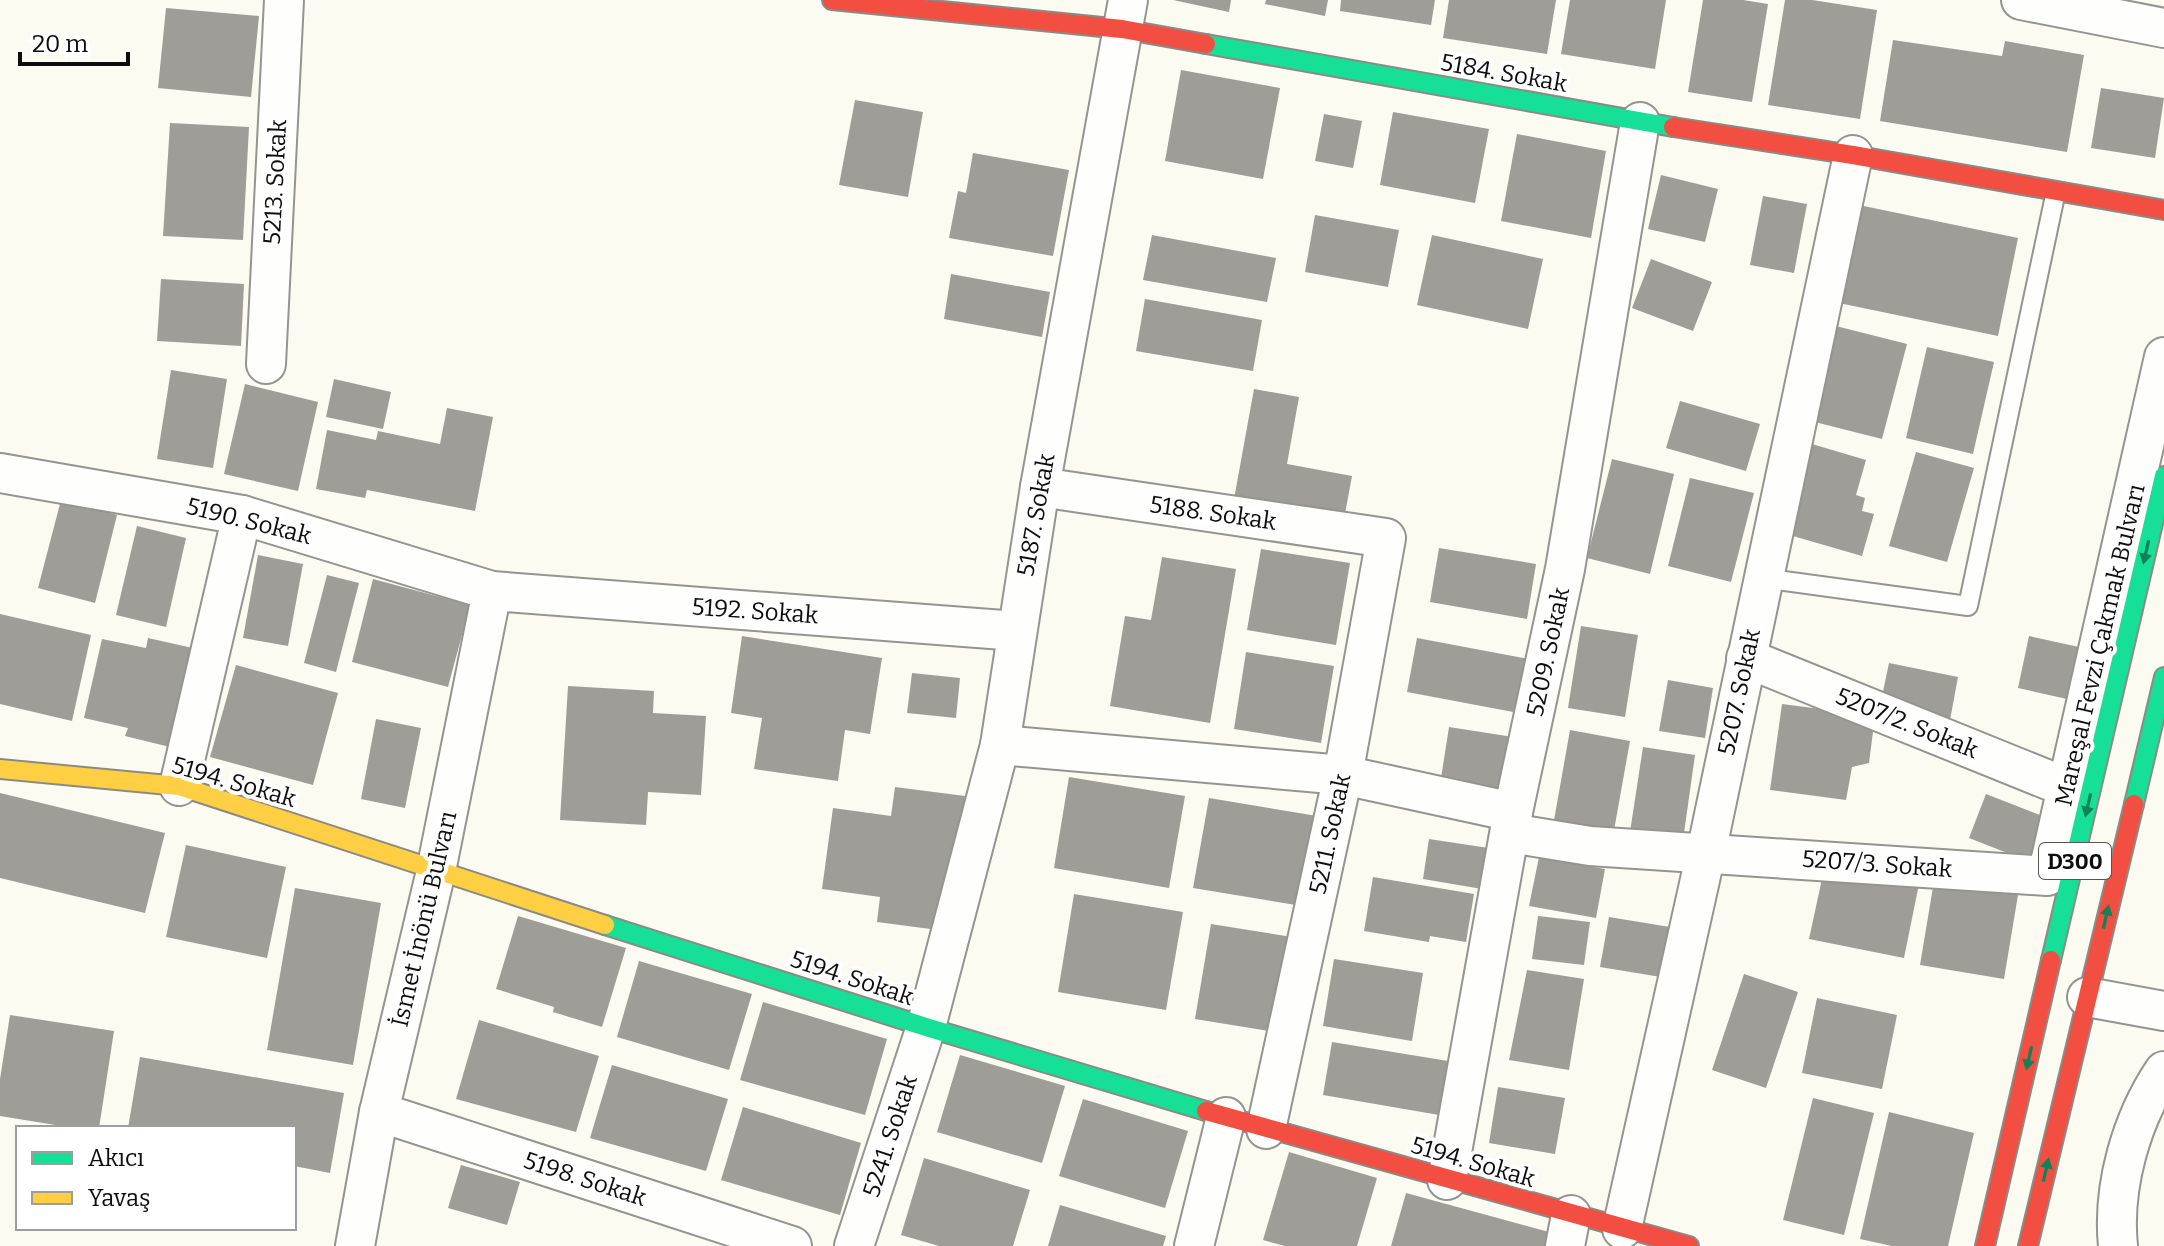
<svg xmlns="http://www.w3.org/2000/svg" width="2164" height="1246" viewBox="0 0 2164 1246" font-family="Bitter,serif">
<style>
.building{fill:#9e9d97}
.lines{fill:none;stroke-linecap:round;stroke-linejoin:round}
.lane-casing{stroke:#949490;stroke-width:22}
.street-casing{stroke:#949490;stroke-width:42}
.fast-casing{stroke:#8b8b86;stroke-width:22}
.slow-casing{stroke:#8b8b86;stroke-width:22}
.jam-casing{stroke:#8b8b86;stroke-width:22}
.lane{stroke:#fefefd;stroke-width:18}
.street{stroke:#fefefd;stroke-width:38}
.fast{stroke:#16e098;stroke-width:18}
.slow{stroke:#ffcf43;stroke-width:18}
.jam{stroke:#f24e42;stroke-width:18}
.oneway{fill:#128159}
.labels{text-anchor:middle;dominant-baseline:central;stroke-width:8;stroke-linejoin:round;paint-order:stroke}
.shield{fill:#fff;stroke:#565656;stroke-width:2}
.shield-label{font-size:22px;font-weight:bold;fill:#0d0d0d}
.street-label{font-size:24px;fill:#0d0d0d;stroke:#fff}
</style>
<rect width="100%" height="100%" fill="#fbfbf1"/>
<g class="building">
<path d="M1173 0H1231L1229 12Z"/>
<path d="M1266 0H1328L1325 16 1265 4Z"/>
<path d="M1341 0H1435L1431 25 1340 11Z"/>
<path d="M1449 0H1556L1547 54 1443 38Z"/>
<path d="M1570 0H1666L1655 69 1561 54Z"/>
<path d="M1703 0H1743L1768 4 1752 102 1688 92Z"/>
<path d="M1785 0H1812L1877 10 1860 119 1768 105Z"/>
<path d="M166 8 259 16 251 97 158 88Z"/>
<path d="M1893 40 2002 56 2005 41 2084 55 2067 152 1880 121Z"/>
<path d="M1181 70 1280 88 1263 179 1165 161Z"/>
<path d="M2101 88 2164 98 2155 158 2091 148Z"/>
<path d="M855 100 923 112 908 197 839 185Z"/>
<path d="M1393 112 1489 129 1475 203 1380 185Z"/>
<path d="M1324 114 1362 121 1353 168 1315 161Z"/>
<path d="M170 123 249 127 243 240 163 236Z"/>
<path d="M1517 134 1606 151 1591 238 1501 221Z"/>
<path d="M973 153 1069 170 1053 256 949 238 958 191 966 193Z"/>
<path d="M1661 175 1718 189 1705 242 1648 229Z"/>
<path d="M1763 196 1807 204 1794 273 1750 265Z"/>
<path d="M1854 204 2018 238 1998 336 1834 302Z"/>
<path d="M1315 215 1399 230 1388 287 1305 272Z"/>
<path d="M1152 235 1276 258 1267 302 1143 280Z"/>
<path d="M1432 235 1543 259 1528 329 1417 305Z"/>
<path d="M1651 259 1712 282 1693 331 1632 308Z"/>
<path d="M951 274 1050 292 1042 337 944 319Z"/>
<path d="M161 279 244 284 241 346 157 341Z"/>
<path d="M1145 299 1262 320 1253 371 1136 351Z"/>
<path d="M1832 325 1907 344 1882 439 1807 420Z"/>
<path d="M1927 347 1994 362 1973 454 1906 438Z"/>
<path d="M171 370 227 379 213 468 157 459Z"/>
<path d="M334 379 391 392 383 429 326 417Z"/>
<path d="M245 384 318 402 298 491 224 474Z"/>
<path d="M1254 389 1299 397 1287 464 1352 476 1344 519 1234 499Z"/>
<path d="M1680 401 1760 424 1746 471 1666 448Z"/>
<path d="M447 408 493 417 475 511 367 490 365 498 316 489 327 430 376 440 378 431 440 444Z"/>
<path d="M1812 444 1866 460 1856 495 1865 498 1862 511 1874 514 1862 556 1786 534Z"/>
<path d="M1916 452 1974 468 1947 562 1889 546Z"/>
<path d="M1612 459 1674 474 1650 574 1587 558Z"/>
<path d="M1690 478 1754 493 1731 582 1668 566Z"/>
<path d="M61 500 117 515 95 603 38 588Z"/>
<path d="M137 526 186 538 166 627 116 615Z"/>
<path d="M1439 548 1536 564 1527 619 1430 602Z"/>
<path d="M1261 549 1350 563 1336 645 1247 630Z"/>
<path d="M258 555 303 564 288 646 243 638Z"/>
<path d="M1162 557 1236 569 1210 723 1110 706 1125 616 1151 620Z"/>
<path d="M327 575 359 583 336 672 304 663Z"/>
<path d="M373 579 470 605 448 687 352 662Z"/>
<path d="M0 614 91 635 72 721 0 704Z"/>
<path d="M1581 626 1638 635 1625 717 1568 708Z"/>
<path d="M742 636 882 658 870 734 845 730 838 781 754 769 762 718 731 713Z"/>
<path d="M2029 636 2088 649 2076 701 2018 688Z"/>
<path d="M148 638 197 649 174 748 125 736 128 728 84 718 102 639 146 648Z"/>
<path d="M1417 638 1534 660 1524 714 1407 692Z"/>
<path d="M1246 652 1334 666 1321 743 1234 729Z"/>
<path d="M1889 663 1958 677 1950 720 1880 706Z"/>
<path d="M236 665 338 693 313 785 210 757Z"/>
<path d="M912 673 960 678 956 718 907 713Z"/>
<path d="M1668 680 1713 688 1705 738 1659 731Z"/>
<path d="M568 686 654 691 653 713 706 716 701 795 648 792 646 825 560 820Z"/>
<path d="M1782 704 1875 716 1869 763 1852 767 1846 800 1770 790Z"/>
<path d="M376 719 421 728 405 808 361 799Z"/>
<path d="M1449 727 1513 737 1502 801 1439 791Z"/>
<path d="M1570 730 1630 741 1613 836 1553 826Z"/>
<path d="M1643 747 1695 755 1683 840 1630 832Z"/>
<path d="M1069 777 1185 796 1169 888 1054 868Z"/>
<path d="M895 787 965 796 946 931 877 922 880 897 822 889 833 808 891 816Z"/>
<path d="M0 793 165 833 145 913 0 878Z"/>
<path d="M1986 794 2055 821 2038 865 1969 838Z"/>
<path d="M1209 798 1317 816 1302 906 1193 888Z"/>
<path d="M1429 839 1495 849 1488 890 1423 879Z"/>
<path d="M186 845 286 867 267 958 166 937Z"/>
<path d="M1539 857 1605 869 1596 918 1529 906Z"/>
<path d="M1825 865 1919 884 1904 958 1809 939Z"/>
<path d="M1935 875 2019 889 2004 979 1920 965Z"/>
<path d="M1373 877 1474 894 1466 942 1430 936 1429 942 1364 931Z"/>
<path d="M295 888 381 903 353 1065 267 1050Z"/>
<path d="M1074 894 1183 912 1166 1010 1058 992Z"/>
<path d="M518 916 626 948 602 1027 553 1012 554 1007 496 989Z"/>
<path d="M1538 916 1590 922 1584 965 1532 959Z"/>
<path d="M1609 917 1682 929 1673 979 1600 967Z"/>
<path d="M1211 924 1298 938 1281 1033 1195 1019Z"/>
<path d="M1334 959 1423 973 1412 1041 1323 1026Z"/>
<path d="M639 961 752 994 729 1070 617 1037Z"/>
<path d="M1527 970 1584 979 1569 1070 1509 1060Z"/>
<path d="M1744 974 1798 992 1766 1088 1712 1070Z"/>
<path d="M1817 998 1897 1015 1882 1089 1802 1073Z"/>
<path d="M763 1002 887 1039 865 1115 740 1080Z"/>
<path d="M10 1015 114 1031 99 1128H74L0 1116V1079Z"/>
<path d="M479 1020 599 1056 576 1132 456 1099Z"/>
<path d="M1332 1042 1454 1062 1445 1116 1323 1095Z"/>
<path d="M960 1055 1065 1086 1042 1163 937 1132Z"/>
<path d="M140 1057 344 1093 330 1173 294 1166V1128H128Z"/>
<path d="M612 1065 728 1099 706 1171 590 1138Z"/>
<path d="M1498 1087 1565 1098 1555 1154 1489 1143Z"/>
<path d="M1813 1098 1874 1113 1844 1235 1783 1220Z"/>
<path d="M1083 1099 1188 1131 1165 1208 1059 1176Z"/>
<path d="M743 1107 861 1143 840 1215 721 1180Z"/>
<path d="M1889 1112 1974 1133 1948 1246H1892L1860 1239Z"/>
<path d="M1289 1152 1377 1178 1357 1246H1285L1263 1240Z"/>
<path d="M924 1158 1030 1190 1013 1246H939L901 1235Z"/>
<path d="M461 1165 520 1182 507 1225 448 1208Z"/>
<path d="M1406 1193 1549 1232 1546 1246H1391Z"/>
<path d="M1060 1205 1166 1236 1163 1246H1048Z"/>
</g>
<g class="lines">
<defs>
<path id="lane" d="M1763 578 1968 606 2056 191"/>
<g id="street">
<path d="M2021 0 2164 28"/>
<path d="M266 364 284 0"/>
<path d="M0 473 242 515 492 591 1017 631"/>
<path d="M1040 487 1386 538 1343 775 1266 1129"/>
<path d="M1746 658 2068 788"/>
<path d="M1000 745 1343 775 1513 812"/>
<path d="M179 786 242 515"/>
<path d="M1510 833 1590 846 2047 876 2164 357"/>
<path d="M2087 997 2164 1011"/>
<path d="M379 1112 792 1246"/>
<path d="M1447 1180 1513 812 1565 569 1640 122"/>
<path d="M1622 1229 1706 853 1853 155"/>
<path d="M355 1246 379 1112 436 871 492 591"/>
<path d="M854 1246 926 1027 1000 745 1040 487 1128 0"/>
<path d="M1194 1246 1226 1117"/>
<path d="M1565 1246 1571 1215"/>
<path d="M2118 1246C2112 1187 2131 1120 2164 1071"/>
</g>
<g id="fast">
<path d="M1206 44 1673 127"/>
<path d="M2134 804 2164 677"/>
<path d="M605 925 926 1027 1206 1111"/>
<path d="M2051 960 2164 476"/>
</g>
<path id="slow" d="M0 769 179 786 605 925"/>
<g id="jam">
<path d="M832 0 1122 29 1206 44"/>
<path d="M1673 127 1853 155 2164 210"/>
<path d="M1206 1111 1689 1246"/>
<path d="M1985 1246 2051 960"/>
<path d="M2028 1246 2134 804"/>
</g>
</defs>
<use href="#lane" class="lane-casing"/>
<use href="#street" class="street-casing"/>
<use href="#fast" class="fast-casing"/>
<use href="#slow" class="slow-casing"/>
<use href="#jam" class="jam-casing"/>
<use href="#lane" class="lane"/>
<use href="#street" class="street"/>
<use href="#fast" class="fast"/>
<use href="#slow" class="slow"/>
<use href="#jam" class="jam"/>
</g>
<defs><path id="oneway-solid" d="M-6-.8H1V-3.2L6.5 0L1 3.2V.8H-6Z" transform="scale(2)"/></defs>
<g class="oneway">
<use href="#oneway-solid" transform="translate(2146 552) rotate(103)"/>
<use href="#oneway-solid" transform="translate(2088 805) rotate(103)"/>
<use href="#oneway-solid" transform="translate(2106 917) rotate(-77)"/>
<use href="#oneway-solid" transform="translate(2029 1058) rotate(103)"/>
<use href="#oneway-solid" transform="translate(2046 1170) rotate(-77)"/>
</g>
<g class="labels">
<rect class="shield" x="2039" y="843" width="72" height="36" rx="6"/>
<g class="shield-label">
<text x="2075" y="861">D300</text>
</g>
<g class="street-label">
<text transform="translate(1504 73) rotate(10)">5184. Sokak</text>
<text transform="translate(275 182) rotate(-87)">5213. Sokak</text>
<text transform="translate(1213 513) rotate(8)">5188. Sokak</text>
<text transform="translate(1036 515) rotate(-80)">5187. Sokak</text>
<text transform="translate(249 521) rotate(14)">5190. Sokak</text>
<text transform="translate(755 611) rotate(4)">5192. Sokak</text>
<text transform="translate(2100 645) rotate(-77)">Mareşal Fevzi Çakmak Bulvarı</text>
<text transform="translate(1548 652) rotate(-78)">5209. Sokak</text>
<text transform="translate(1739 692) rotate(-78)">5207. Sokak</text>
<text transform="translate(1907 723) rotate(22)">5207/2. Sokak</text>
<text transform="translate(234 782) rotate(16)">5194. Sokak</text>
<text transform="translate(1330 834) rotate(-78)">5211. Sokak</text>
<text transform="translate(1877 864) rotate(4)">5207/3. Sokak</text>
<text transform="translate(424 919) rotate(-77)">İsmet İnönü Bulvarı</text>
<text transform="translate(852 978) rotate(18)">5194. Sokak</text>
<text transform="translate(890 1136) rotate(-72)">5241. Sokak</text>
<text transform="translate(1473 1162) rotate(16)">5194. Sokak</text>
<text transform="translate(585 1179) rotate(18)">5198. Sokak</text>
</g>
</g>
<rect x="16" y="1126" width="280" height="104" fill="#ffffff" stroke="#9e9e9e" stroke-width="2"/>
<rect x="32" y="1152" width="40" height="12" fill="#16e098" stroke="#9e9e9e" stroke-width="2"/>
<text x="88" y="1166" font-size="24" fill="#0d0d0d">Akıcı</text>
<rect x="32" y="1192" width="40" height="12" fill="#ffcf43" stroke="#9e9e9e" stroke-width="2"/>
<text x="88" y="1206" font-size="24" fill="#0d0d0d">Yavaş</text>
<path d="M20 52v12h108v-12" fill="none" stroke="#0d0d0d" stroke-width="4"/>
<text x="32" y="52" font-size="24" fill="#0d0d0d" stroke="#ffffff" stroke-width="6" paint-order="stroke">20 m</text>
</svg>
